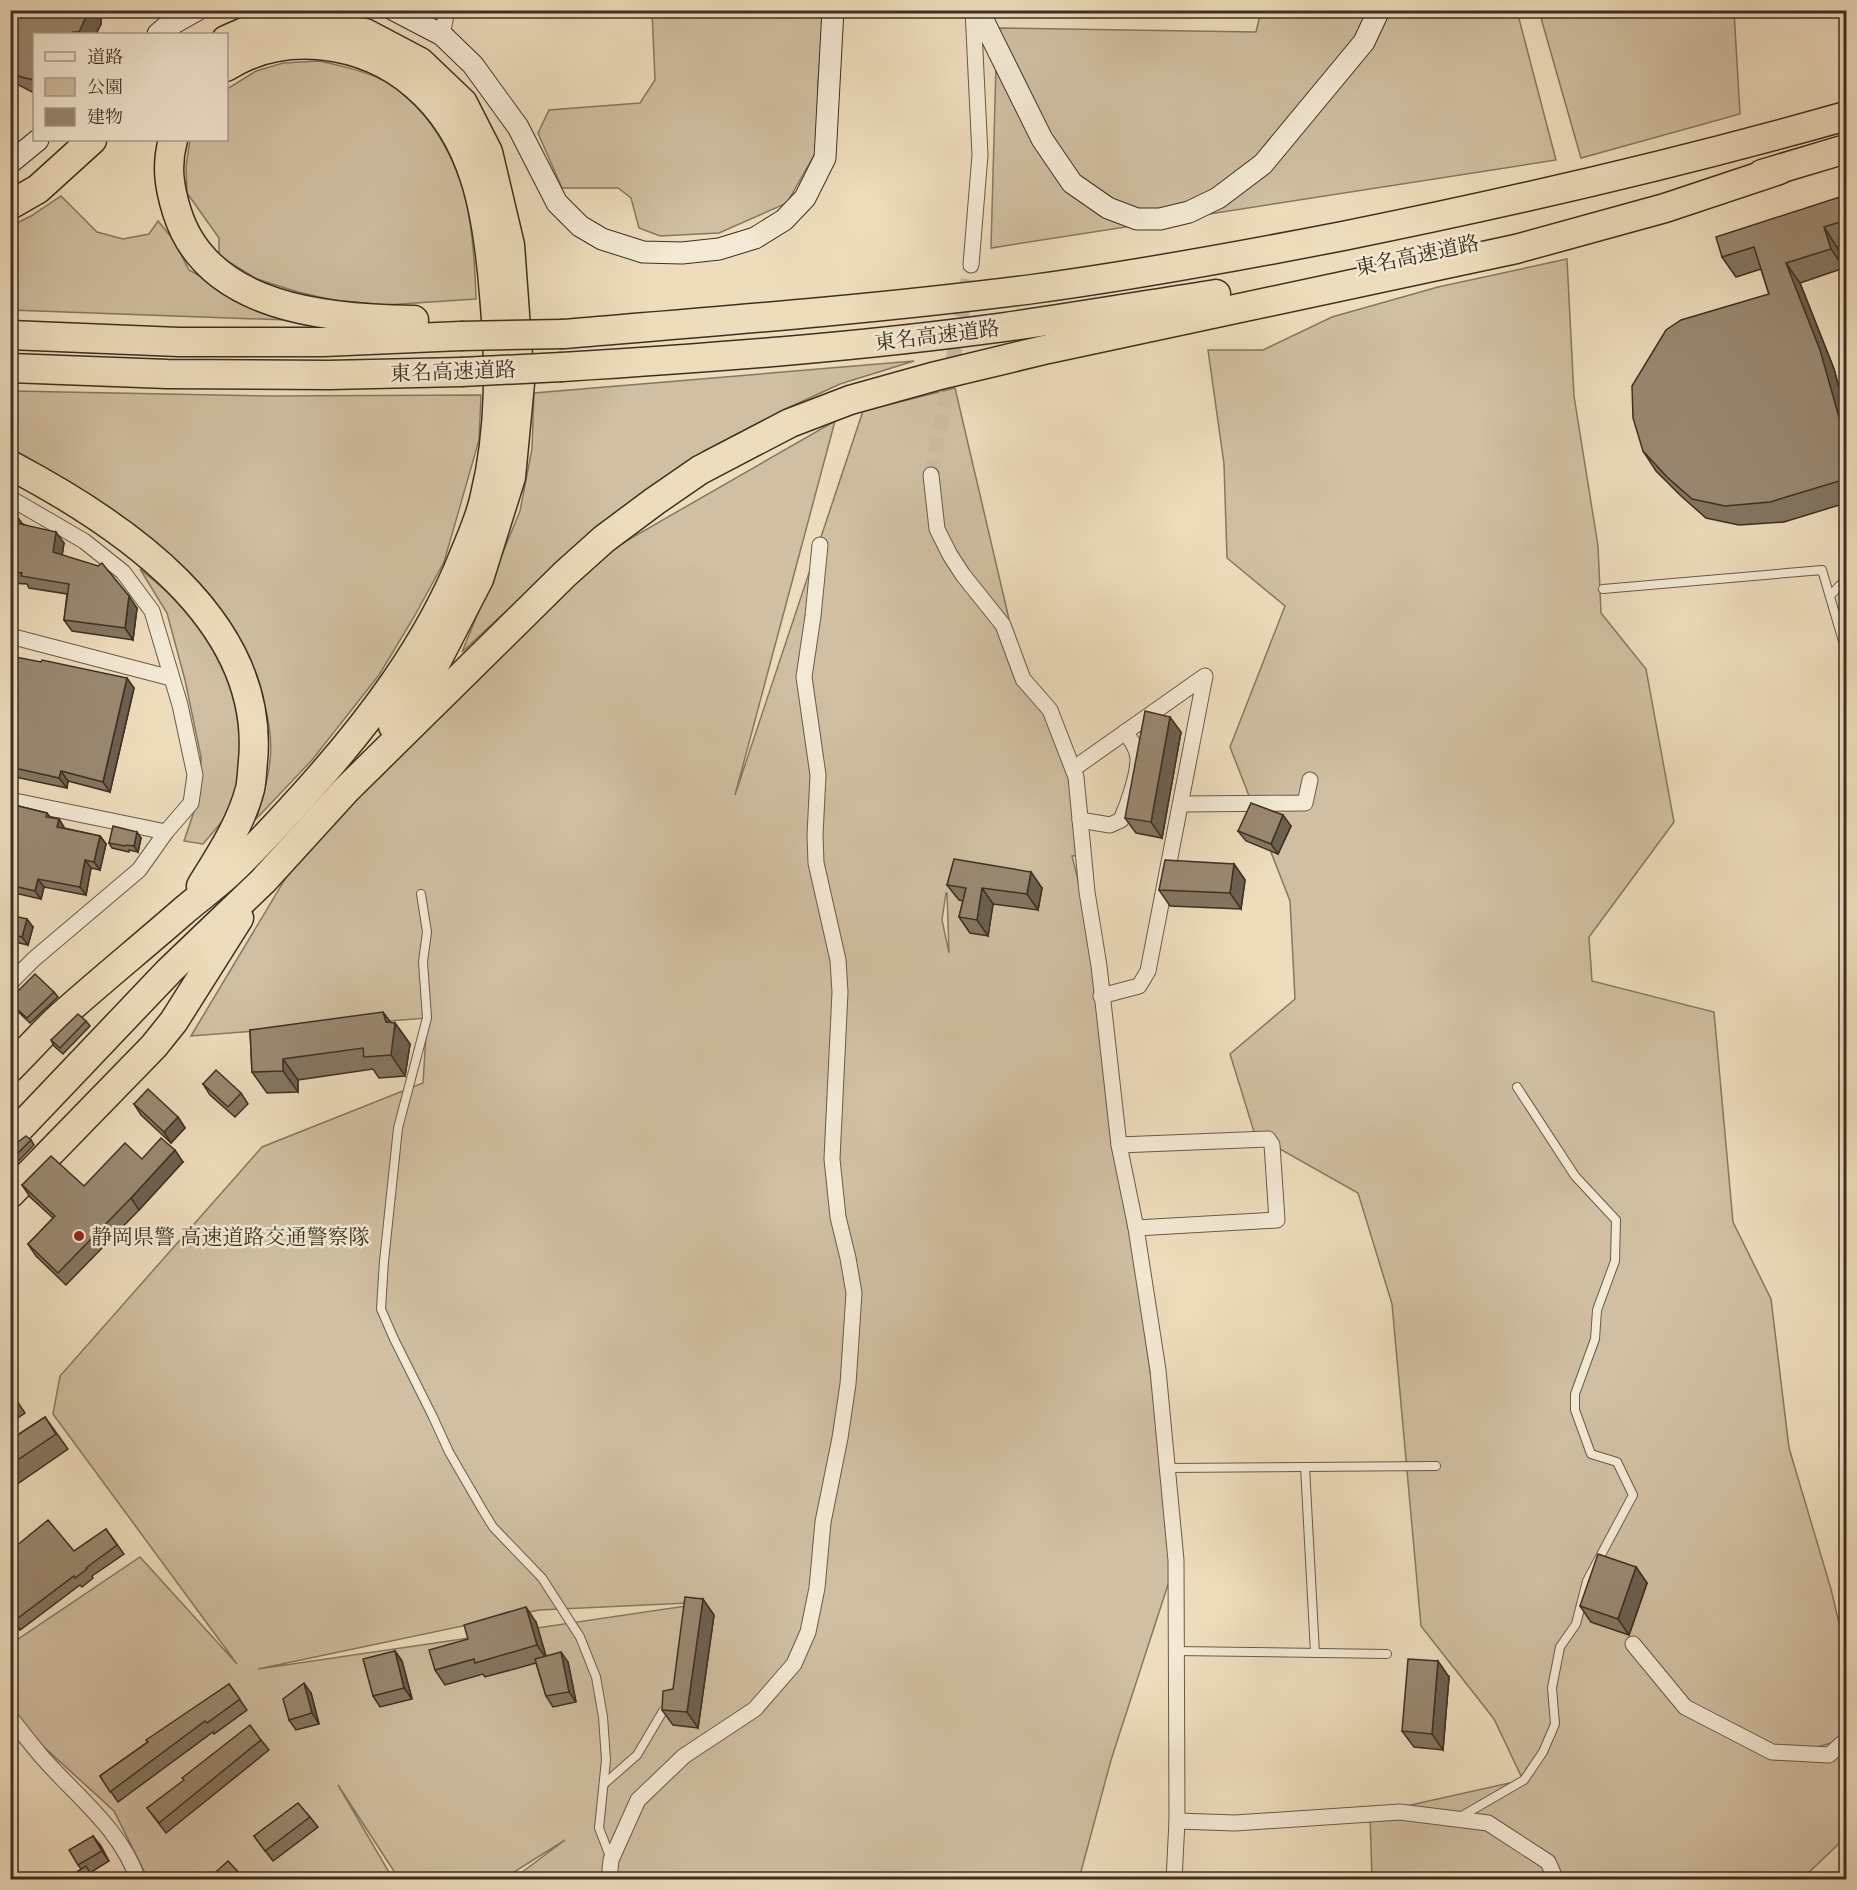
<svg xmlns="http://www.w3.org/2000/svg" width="1857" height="1890" viewBox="0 0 1857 1890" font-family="'Libre Caslon Text','Noto Serif JP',serif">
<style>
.green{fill:#d0bfa2;stroke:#877762;stroke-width:1.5;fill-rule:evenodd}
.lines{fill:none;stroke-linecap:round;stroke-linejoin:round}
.street-tunnel{stroke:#cbba9e;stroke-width:15;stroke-dasharray:15 8;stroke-linecap:butt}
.lane-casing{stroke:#6a5a48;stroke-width:10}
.street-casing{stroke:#6a5a48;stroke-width:17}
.secondary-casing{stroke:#3e2f21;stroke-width:23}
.highway-casing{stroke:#3e2f21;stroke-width:31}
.lane{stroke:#f4e9d4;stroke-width:8}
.street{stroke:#f4e9d4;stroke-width:15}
.secondary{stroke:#f4e9d4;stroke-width:21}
.highway{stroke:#eeddbd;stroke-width:28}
.highway-bridge-casing{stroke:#3e2f21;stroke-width:31;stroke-linecap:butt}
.highway-bridge{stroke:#eeddbd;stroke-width:28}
.wall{fill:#847662;stroke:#3e2f21;stroke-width:1.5}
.shaded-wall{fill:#6c6050;stroke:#3e2f21;stroke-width:1.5}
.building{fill:#9a8972;stroke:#3e2f21;stroke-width:1.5}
.poi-dot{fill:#8f2418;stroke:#f4e9d4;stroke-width:2}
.labels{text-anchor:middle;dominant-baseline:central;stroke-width:5;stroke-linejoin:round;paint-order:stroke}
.street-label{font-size:21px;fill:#3e2f21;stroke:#f4e9d4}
.poi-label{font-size:21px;fill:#3e2f21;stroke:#f4e9d4;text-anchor:start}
</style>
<rect width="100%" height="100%" fill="#eeddbd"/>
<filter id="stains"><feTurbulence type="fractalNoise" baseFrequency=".00333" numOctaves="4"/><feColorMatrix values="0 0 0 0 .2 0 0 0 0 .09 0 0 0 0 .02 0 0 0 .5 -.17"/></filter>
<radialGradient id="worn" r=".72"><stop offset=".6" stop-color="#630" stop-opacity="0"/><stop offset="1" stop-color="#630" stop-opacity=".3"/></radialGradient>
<g class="green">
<path d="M652 11H824L818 82 817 150 787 203 719 233 660 236 639 228 631 198 618 188H562L538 133 549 110 640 103 655 80Z"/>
<path d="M1261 11H1517L1556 160 991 248 997 28 1256 32Z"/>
<path d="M1539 11H1734L1740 114 1581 158Z"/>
<path d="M319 61C342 66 365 71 385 81 400 89 412 102 423 114 469 169 474 231 476 299L385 305 332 300 298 292 257 279 219 256V238L187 193 186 167 190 140H226L227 89 256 71 283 63Z"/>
<path d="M61 196 97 232 123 239 149 234 158 221 173 239 189 270 224 290 286 320 11 310V226L31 216Z"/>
<path d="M1567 259 1574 396 1598 546 1601 613 1646 669 1674 822 1589 937 1592 981 1714 1012 1733 1222 1771 1299 1789 1448 1831 1589 1846 1653V1739L1806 1750 1815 1755 1846 1742V1837L1802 1879H1372L1370 1814 1523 1780 1494 1719 1421 1626 1392 1304 1358 1193 1255 1135 1230 1054 1295 999 1290 901 1230 747 1285 606 1227 558 1224 464 1208 350H1263L1332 317 1438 287Z"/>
<path d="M914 361 840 384 779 412 704 451 595 529 462 652 520 511 532 449 534 393Z"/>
<path d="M955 388 1023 679 1049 713 1071 767 1084 855 1072 856 1098 960 1119 1145 1176 1560 1111 1760 1079 1879H513L565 1840 503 1879H399L338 1785 393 1879H148L114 1811 11 1717V1644L140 1557 237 1664 53 1414 60 1376 262 1147 423 1083 427 1018 191 1036 324 814 607 552 835 421 735 795 863 411ZM946 893H947L949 953 942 920ZM688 1603 693 1605 258 1669 539 1610Z"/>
<path d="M11 391 272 396 481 395 479 440 444 562 414 617 379 675 312 760 257 818C261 801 267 785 269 768 276 726 261 689 243 652L87 495 27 457 11 449Z"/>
<path d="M140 569 177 600 209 636 230 677 242 716 239 784 226 817 203 844 184 841 200 794 201 757 185 680 167 613Z"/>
</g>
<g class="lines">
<path class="street-tunnel" d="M931 475 971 265"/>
<defs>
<g id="lane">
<path d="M1603 589 1822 570 1846 651"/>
<path d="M1830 596 1840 585 1846 583"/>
<path d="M421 894 427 932 423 962 427 1018 398 1128 384 1261 381 1309 394 1339 433 1417 449 1452 482 1509 493 1527 542 1578 580 1637 596 1677 603 1717 606 1760 599 1828 611 1859"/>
<path d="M1305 1467 1315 1653"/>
<path d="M1167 1468 1436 1466"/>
<path d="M1176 1651 1387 1654"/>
<path d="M604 1784 637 1755 663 1711"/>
<path d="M1460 1817 1524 1780 1543 1752 1555 1724 1552 1688 1560 1647 1576 1624 1587 1581 1633 1495 1617 1462 1591 1454 1575 1410V1394L1595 1339 1597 1310 1615 1261 1616 1220 1575 1176 1517 1087"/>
</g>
<g id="street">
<path d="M442 35 447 10"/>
<path d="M971 265 980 155 973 10"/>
<path d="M931 475 937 529 950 555 963 575 1003 625 1023 679 1050 710 1076 777 1087 892 1099 966 1119 1145 1136 1228 1158 1370 1176 1560 1177 1821 1174 1880"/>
<path d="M10 498 84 541 123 572 152 611 180 705 195 775 191 803 166 832 139 870 34 959 10 983"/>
<path d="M10 636 171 678"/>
<path d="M1073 769 1205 676 1148 971 1139 986 1101 996"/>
<path d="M10 800 166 832"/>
<path d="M1181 804 1305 803 1310 780"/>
<path d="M1080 820 1110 825 1121 820C1128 804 1138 776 1138 758 1137 748 1131 740 1125 732"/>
<path d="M1119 1145 1268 1139 1272 1145 1277 1220 1136 1228"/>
<path d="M1633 1644 1685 1707 1772 1752 1829 1755 1846 1740"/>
<path d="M10 1717C21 1731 31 1744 42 1757 76 1796 121 1829 138 1880"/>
<path d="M1177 1821 1235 1823 1400 1812 1488 1823 1548 1862 1556 1880"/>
<path d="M609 1880 611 1860 638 1800 684 1756 755 1709 794 1664 808 1632 817 1588 823 1522 840 1438 848 1384 854 1293 848 1258 838 1217 832 1159 840 992 838 960 816 863 815 835 818 775 804 677 813 616 820 545"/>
</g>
<g id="secondary">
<path d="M394 10 442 35 473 65 518 127 557 203 580 226 602 239 643 252 682 253 719 249 755 238 784 220 805 198 825 158 833 10"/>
<path d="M978 10 1042 139 1072 183 1108 208 1137 219H1160L1189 212 1218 198 1263 164 1364 42 1379 10"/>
<path d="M158 34 165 28 197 10"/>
<path d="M10 163 38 140"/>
</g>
<g id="highway">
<path d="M226 40 253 28 305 22 365 33 420 62 463 103 488 152 510 245 520 383 511 477 479 579 430 674 393 726"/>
<path d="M173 140C166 165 169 187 177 212 207 309 328 319 414 320"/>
<path d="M1762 174 1846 149"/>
<path d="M10 205 38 189 92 140"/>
<path d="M563 334C720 321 877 309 1033 289 1137 275 1240 256 1343 236 1512 202 1680 163 1846 116"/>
<path d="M10 335 179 342H323L461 336"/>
<path d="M562 367C710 358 858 347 1005 327 1076 317 1146 305 1216 294"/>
<path d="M10 368 167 374 329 375 461 372"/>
<path d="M10 465C120 523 266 619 253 761 252 770 252 780 250 789 241 824 220 855 201 886"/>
<path d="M10 1068C27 1051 42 1034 59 1018 99 982 141 948 181 913 197 899 214 887 229 873 255 849 278 823 302 797 367 725 428 646 464 555 472 535 481 516 485 495 501 429 500 361 494 294 488 218 477 137 415 85 364 41 284 30 226 67"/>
<path d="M10 1138 169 971 263 881 346 790 565 574 604 539 655 501 700 470 790 423 850 400 936 376 1048 349 1516 249 1665 208 1779 170"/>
<path d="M10 1194 154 1046 174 1021 239 918"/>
</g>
</defs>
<use href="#lane" class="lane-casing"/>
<use href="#street" class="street-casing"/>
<use href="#secondary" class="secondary-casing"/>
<use href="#highway" class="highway-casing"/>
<use href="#lane" class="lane"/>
<use href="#street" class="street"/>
<use href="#secondary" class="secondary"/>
<use href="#highway" class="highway"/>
<defs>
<g id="highway-bridge">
<path d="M461 336 563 334"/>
<path d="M461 372 562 367"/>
</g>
</defs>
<use href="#highway-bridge" class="highway-bridge-casing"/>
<use href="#highway-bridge" class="highway-bridge"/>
</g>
<g class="wall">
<path d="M10 10H101V24L96 34H34V93L17 84 10 85Z"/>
<path d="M1846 195V244L1837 247 1844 268 1800 283 1834 369 1846 414V503L1784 522 1739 525 1706 518 1681 496 1656 471 1643 451 1769 294 1761 269 1736 277 1722 257Z"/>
<path d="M10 515 23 524 64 543 62 555 137 608 133 640 72 631 64 620 67 594 29 588 27 584 10 583Z"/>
<path d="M10 656 134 688 110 792 68 781 67 788 10 776Z"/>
<path d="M1181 732 1162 838 1136 833 1125 818Z"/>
<path d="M10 804 47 813 50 817 59 819 64 828 100 836 106 844 100 870 91 868 86 895 44 887 41 899 10 892Z"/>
<path d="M1291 826 1278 854 1246 841 1238 831Z"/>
<path d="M141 838 138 852 129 850V852L112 848 109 843Z"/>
<path d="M1234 864 1245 880 1241 909 1170 906 1159 890Z"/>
<path d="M947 885 1042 888 1038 910 993 904 988 936 970 933 959 917 963 901 959 900Z"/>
<path d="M10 915 33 927 28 945 10 941Z"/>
<path d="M54 992 58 997 30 1023 10 1004V999Z"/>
<path d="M86 1021 90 1026 63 1054 54 1046 51 1040Z"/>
<path d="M391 1023H395L410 1044 405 1076 379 1078 373 1069 298 1080V1092L267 1093 252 1072 250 1030Z"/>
<path d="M203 1084 241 1093 248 1104 235 1117 210 1095Z"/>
<path d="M134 1104 178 1117 185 1128 171 1143 141 1115Z"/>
<path d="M31 1140 34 1145 10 1170V1148Z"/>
<path d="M142 1159 183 1162 139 1210 66 1285 36 1256 28 1244 53 1218 30 1197 22 1185 84 1186Z"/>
<path d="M10 1391 25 1413 10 1423Z"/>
<path d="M45 1417 68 1449 10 1489V1440Z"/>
<path d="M106 1529 124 1554 92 1576 93 1578 82 1587 80 1585 20 1630 19 1628 10 1634V1551H74Z"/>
<path d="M1636 1567 1647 1583 1629 1635 1591 1622 1580 1606Z"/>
<path d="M714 1615 698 1728 673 1725 662 1710Z"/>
<path d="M536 1622 546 1656 568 1662 576 1702 553 1707 546 1696 536 1663 485 1677 483 1674 445 1685 435 1670Z"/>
<path d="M395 1651 402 1661 412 1699 380 1707 373 1696Z"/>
<path d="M1449 1677 1443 1750 1414 1747 1402 1731Z"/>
<path d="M229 1684 247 1710 214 1734 213 1732 118 1802 100 1776Z"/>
<path d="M311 1693 319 1724 296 1730 289 1720Z"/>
<path d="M261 1740 269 1750 166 1833 147 1808Z"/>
<path d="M310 1817 318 1827 273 1861 254 1836Z"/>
<path d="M93 1836 109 1861 90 1873 81 1869 78 1865Z"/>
</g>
<g class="shaded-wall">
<path d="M89 10H101V24L96 34H81L79 32Z"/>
<path d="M1824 227 1837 247 1844 268 1831 249Z"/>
<path d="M1786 263 1800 283 1834 369 1846 414V442Z"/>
<path d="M17 516 25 528 16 523Z"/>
<path d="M56 532 64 543 61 563 53 552Z"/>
<path d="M129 596 137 608 133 640 125 628Z"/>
<path d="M127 678 134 688 110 792 103 782Z"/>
<path d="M1170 717 1181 732 1162 838 1151 822Z"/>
<path d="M61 771 68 781 67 788 59 778Z"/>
<path d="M1283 815 1291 826 1278 854 1271 844Z"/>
<path d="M59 819 64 827 63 835 57 827Z"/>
<path d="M137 832 141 838 138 852 134 846Z"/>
<path d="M100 836 106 844 100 870 94 862Z"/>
<path d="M85 860 91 868 86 895 80 887Z"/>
<path d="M1234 864 1245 880 1241 909 1230 893Z"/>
<path d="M1031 872 1042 888 1038 910 1027 894Z"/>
<path d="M38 879 44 887 41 899 35 891Z"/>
<path d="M982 888 993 904 988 936 977 920Z"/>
<path d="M27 919 33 927 28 945 22 937Z"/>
<path d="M383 1012 395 1028V1023L410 1044 405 1076 391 1055 386 1022Z"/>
<path d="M283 1059 298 1080V1092L283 1071Z"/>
<path d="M178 1117 185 1128 171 1143 164 1132Z"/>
<path d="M175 1150 183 1162 139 1210 131 1198Z"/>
<path d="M1636 1567 1647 1583 1629 1635 1618 1619Z"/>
<path d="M703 1599 714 1615 698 1728 687 1712Z"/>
<path d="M526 1607 536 1622 547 1660 537 1645Z"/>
<path d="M395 1651 402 1661 412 1699 404 1688Z"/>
<path d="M561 1652 568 1662 576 1702 569 1692Z"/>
<path d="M1438 1661 1449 1677 1443 1750 1432 1734Z"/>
<path d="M304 1683 311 1693 319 1724 312 1713Z"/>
<path d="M93 1836 101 1846 109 1861 102 1851Z"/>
</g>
<g class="building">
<path d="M10 10H89L79 32H73V34H34V80L21 77 10 71Z"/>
<path d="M1846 195V220L1824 227 1831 249 1786 263 1820 350 1846 442V479L1770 502 1725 506 1692 499 1667 477 1643 451 1633 418 1632 386 1666 330 1681 320 1769 294 1754 247 1722 257 1716 237Z"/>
<path d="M10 515 17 516 16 523 56 532 53 552 98 566 102 563 129 596 125 628 64 620 69 584 21 576 22 573 10 572Z"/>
<path d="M10 656 41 662 42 660 127 678 103 782 61 771 59 778 10 767Z"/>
<path d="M1145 711 1170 717 1151 822 1125 818Z"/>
<path d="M1251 803 1283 815 1271 844 1238 831Z"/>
<path d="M10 804 47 813 46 817 59 819 57 827 100 836 94 862 85 860 80 887 38 879 35 891 10 885Z"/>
<path d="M113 826 137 832 134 846 126 845 125 846 109 843Z"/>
<path d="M954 859 1031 872 1027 894 982 888 977 920 959 917 966 888 947 885Z"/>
<path d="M1165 860 1234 864 1230 893 1159 890Z"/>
<path d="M10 915 27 919 22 937 10 934Z"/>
<path d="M35 974 54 992 27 1018 10 1003V999Z"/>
<path d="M383 1012 386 1022 395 1023 391 1055 364 1057 363 1048 283 1059V1071L252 1072 250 1030Z"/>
<path d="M78 1014 86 1021 60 1048 51 1040Z"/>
<path d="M216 1070 241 1093 228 1107 203 1084Z"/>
<path d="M148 1089 178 1117 164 1132 134 1104Z"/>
<path d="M26 1136 31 1140 10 1161V1148Z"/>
<path d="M161 1138 175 1150 131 1198 58 1273 28 1244 55 1216 22 1185 51 1156 84 1186 125 1143 142 1159Z"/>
<path d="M10 1391 18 1403 10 1407Z"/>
<path d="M45 1417 56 1434 10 1465V1440Z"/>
<path d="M48 1520 74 1551 106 1529 117 1545 86 1568 87 1569 75 1578 74 1576 14 1621 12 1619 10 1620V1551Z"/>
<path d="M1598 1554 1636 1567 1618 1619 1580 1606Z"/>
<path d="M685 1597 703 1599 687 1712 662 1710 663 1691 673 1689Z"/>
<path d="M526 1607 537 1645 475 1663 474 1659 435 1670 429 1650 468 1639 464 1625Z"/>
<path d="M395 1651 404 1688 373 1696 363 1659Z"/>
<path d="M561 1652 569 1692 546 1696 535 1659Z"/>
<path d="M1408 1659 1438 1661 1432 1734 1402 1731Z"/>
<path d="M304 1683 312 1713 289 1720 283 1699Z"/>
<path d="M229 1684 240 1699 207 1723 205 1721 110 1792 100 1776 148 1742 146 1740Z"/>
<path d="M250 1725 261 1740 159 1823 147 1808 184 1780 182 1778Z"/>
<path d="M298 1803 310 1817 265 1851 254 1836Z"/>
<path d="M93 1836 102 1851 78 1865 69 1850Z"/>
<path d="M228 1861 243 1877 240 1880H207Z"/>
<path d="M86 1866 94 1880H64Z"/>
</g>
<circle class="poi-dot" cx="79" cy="1236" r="6"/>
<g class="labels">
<g class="street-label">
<text transform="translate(1417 255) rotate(-12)">東名高速道路</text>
<text transform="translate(937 335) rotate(-7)">東名高速道路</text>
<text transform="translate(453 371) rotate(-2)">東名高速道路</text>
</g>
<g class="poi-label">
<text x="91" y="1236">静岡県警 高速道路交通警察隊</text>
</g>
</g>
<rect width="1857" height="1890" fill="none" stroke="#eeddbd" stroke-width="36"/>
<rect x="12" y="12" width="1833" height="1866" fill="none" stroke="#3e2f21" stroke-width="3"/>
<rect x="18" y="18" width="1821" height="1854" fill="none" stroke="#3e2f21" stroke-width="1.5"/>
<rect x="33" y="33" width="195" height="108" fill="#f4e9d4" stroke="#ab9f8c" stroke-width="1.5"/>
<rect x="45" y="52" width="30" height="9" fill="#f4e9d4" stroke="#ab9f8c" stroke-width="1.5"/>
<text x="87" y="63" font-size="18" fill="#3e2f21">道路</text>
<rect x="45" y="78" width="30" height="18" fill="#d0bfa2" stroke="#ab9f8c" stroke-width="1.5"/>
<text x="87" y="93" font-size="18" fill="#3e2f21">公園</text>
<rect x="45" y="108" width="30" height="18" fill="#9a8972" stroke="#ab9f8c" stroke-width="1.5"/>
<text x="87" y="123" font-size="18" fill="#3e2f21">建物</text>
<rect width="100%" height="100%" filter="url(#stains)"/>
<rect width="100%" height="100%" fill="url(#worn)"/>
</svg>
